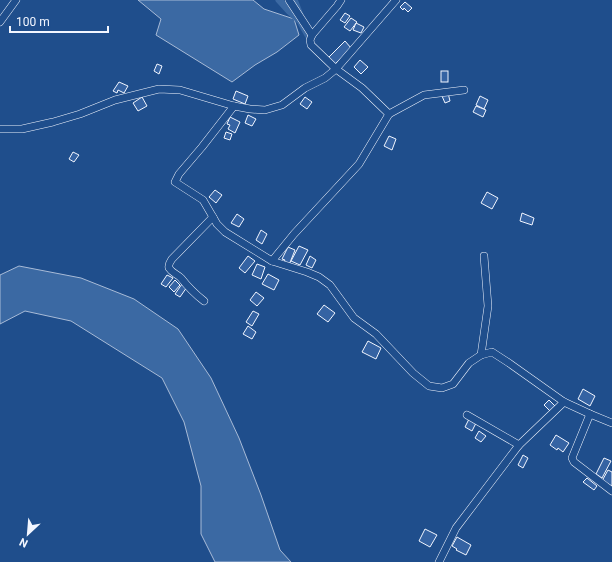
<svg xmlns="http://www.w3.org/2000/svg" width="612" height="562" viewBox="0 0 612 562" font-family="Roboto,sans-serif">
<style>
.water{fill:#3b69a3;stroke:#a8bbd7}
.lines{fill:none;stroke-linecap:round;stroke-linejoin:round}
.canal{stroke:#3b69a3;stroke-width:7}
.building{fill:#3563a3;stroke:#f2f6ff}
.minor-casing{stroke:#f2f6ff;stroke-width:8}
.minor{stroke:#1f4e8c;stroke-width:7}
</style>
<rect width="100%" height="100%" fill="#1f4e8c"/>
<g class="water">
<path d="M138 0H253L264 9 294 19 299 35 277 52 255 65 232 82 156 35 161 19Z"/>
<path d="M19 266 81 278 134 299 178 329 211 378 239 438 261 495 280 550 291 562H215L201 534V486L184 422 162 378 71 321 25 311 0 324V275Z"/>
</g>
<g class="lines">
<g class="canal">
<path d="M279 0 289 11 300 21 308 35 305 26"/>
<path d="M295 2 300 15"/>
</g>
</g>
<g class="building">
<path d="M405 2 412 8 408 12 404 8 403 10 400 7Z"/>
<path d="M345 13 350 16 345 23 340 20Z"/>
<path d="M351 18 357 22 350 31 344 27Z"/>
<path d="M356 23 364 27 361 33 353 30Z"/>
<path d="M345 41 351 48 333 66 326 60Z"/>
<path d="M360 60 368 67 361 74 354 67Z"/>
<path d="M157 64 162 66 159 74 154 71Z"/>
<rect x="441" y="71" width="7" height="11"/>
<path d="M119 82 128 86 124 93 118 90 117 93 113 91Z"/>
<path d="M236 91 248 96 245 104 233 99Z"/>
<path d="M448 93 450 101 445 103 442 96Z"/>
<path d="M480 96 488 100 484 109 476 105Z"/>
<path d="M142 97 147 106 138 111 133 103Z"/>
<path d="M305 97 312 102 307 109 300 104Z"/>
<path d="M476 106 486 110 483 117 473 112Z"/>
<path d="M248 115 256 119 252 126 245 123Z"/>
<path d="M230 117 240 122 235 133 228 129 230 125 227 124Z"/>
<path d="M226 132 232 134 230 140 224 138Z"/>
<path d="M389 136 396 139 392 150 384 146Z"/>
<path d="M73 152 79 155 74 162 69 159Z"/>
<path d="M215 190 222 195 216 203 209 197Z"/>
<path d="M487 192 498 198 492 209 481 203Z"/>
<path d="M522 213 534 218 532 225 520 221Z"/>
<path d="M237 214 244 219 239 227 231 223Z"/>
<path d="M261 230 267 234 262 244 256 240Z"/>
<path d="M299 246 308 250 300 265 291 261Z"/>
<path d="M288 247 295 250 289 265 284 262 285 260 282 259Z"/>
<path d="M248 256 255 261 245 273 239 268Z"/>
<path d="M310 256 316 260 312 268 306 265Z"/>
<path d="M257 264 265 267 261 279 252 275Z"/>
<path d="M268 274 279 280 274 290 262 284Z"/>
<path d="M167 275 173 278 166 287 161 284Z"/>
<path d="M175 280 180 285 174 292 169 287Z"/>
<path d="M182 284 187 287 180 297 175 294Z"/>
<path d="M256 292 264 298 257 306 250 300Z"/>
<path d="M324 305 335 313 328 322 317 314Z"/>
<path d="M253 311 259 314 252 326 246 322Z"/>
<path d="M248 326 256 332 252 339 243 334Z"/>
<path d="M368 341 381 348 376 359 362 352Z"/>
<path d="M583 389 595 396 590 406 578 399Z"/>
<path d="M549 400 555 406 550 411 544 405Z"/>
<path d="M469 419 476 423 472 431 465 427Z"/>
<path d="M479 431 486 436 481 442 475 438Z"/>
<path d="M556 435 569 443 563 452 558 448 557 450 550 445Z"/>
<path d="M523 455 528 458 523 468 518 465Z"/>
<path d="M604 458 611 461 602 478 596 474Z"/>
<path d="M608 470 612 472V486L602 481Z"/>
<path d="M587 478 597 486 594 490 583 482Z"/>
<path d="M425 529 437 535 430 547 419 541Z"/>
<path d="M457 537 471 545 466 555 456 550 457 549 452 546Z"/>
</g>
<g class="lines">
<defs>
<g id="minor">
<path d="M289 0 312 35"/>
<path d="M341 0 337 6 312 35 310 40 311 45 336 69 362 88 389 114"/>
<path d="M0 22 16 0"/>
<path d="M234 106 202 147 179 174 175 182 203 200 217 224 225 232 272 261 307 272 319 277 330 285 354 318 376 334 413 373 429 386 442 388 453 384 469 363 481 355 492 352 509 363 564 402 590 414 612 423"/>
<path d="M0 129H22L53 122 80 114 115 100 159 89 180 90 234 106 250 109 265 110 282 105 305 88 325 78 336 69 396 0"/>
<path d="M272 261 294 234 359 164 389 114 424 95 464 90"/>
<path d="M204 301C195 294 188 287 181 278 177 274 172 273 169 268 168 264 170 262 172 259L213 217"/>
<path d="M481 355 488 306 484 256"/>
<path d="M590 414 572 458 574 462 612 491"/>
<path d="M467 415 519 445"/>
<path d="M439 562 456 528 519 445 564 402"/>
</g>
</defs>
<use href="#minor" class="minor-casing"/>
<use href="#minor" class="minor"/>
</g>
<g transform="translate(28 534) rotate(206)" stroke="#1f4e8c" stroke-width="3" paint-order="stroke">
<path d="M0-3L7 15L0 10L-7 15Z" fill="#f2f6ff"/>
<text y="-6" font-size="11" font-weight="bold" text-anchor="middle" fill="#f2f6ff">N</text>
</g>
<path d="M10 26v6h98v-6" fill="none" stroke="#f2f6ff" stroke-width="2"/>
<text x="16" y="26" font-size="12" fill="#f2f6ff" stroke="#1f4e8c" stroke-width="3" paint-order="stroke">100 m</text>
</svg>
